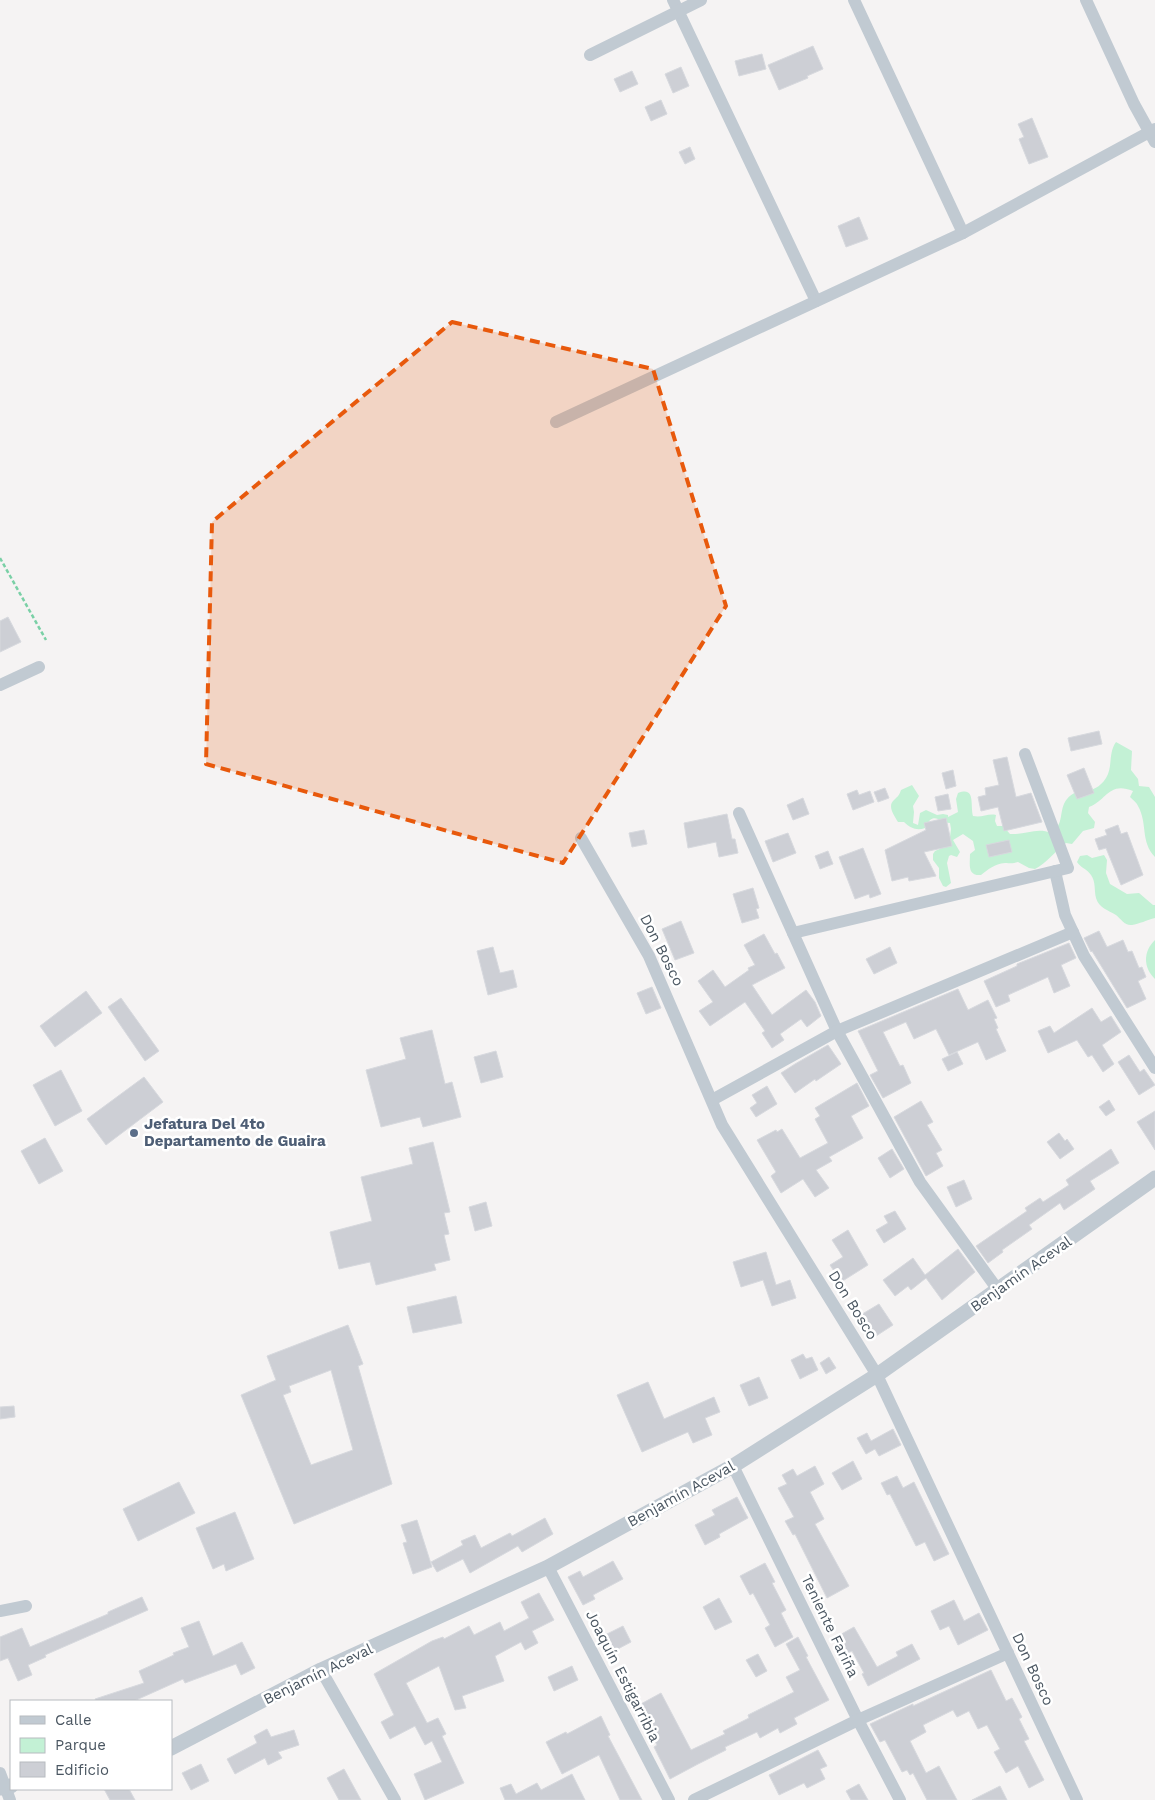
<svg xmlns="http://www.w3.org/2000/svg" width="1155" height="1800" viewBox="0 0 1155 1800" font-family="'Work Sans',sans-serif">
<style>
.green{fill:#c3f1d5}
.building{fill:#cdcfd5;stroke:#d7d9de;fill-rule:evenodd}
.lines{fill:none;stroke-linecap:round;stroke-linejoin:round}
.path{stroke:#7ad0a6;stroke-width:2.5;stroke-dasharray:4 2.5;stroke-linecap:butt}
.minor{stroke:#c1cad2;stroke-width:12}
.tertiary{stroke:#c1cad2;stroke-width:15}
.marked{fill:#e8590c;fill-opacity:0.2;stroke:#e8590c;stroke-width:4;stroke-dasharray:10 6;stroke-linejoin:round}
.service-dot{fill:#5c6f8a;stroke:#fff;stroke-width:2}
.labels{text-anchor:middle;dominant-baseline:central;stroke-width:5;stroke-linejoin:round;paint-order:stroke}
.street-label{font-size:15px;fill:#4a5661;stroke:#fff}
.service-label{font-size:15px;font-weight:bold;fill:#4e5e75;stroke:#fff;text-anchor:start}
</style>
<rect width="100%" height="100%" fill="#f5f3f3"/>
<g class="green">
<path d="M1116 742 1132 751 1131 770 1138 779 1139 786 1149 787 1155 797V857C1140 841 1148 824 1138 806 1137 803 1133 800 1130 797L1133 791C1109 781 1107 800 1089 807L1088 813 1095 822 1094 828 1083 831 1072 844 1066 843C1055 851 1047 863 1035 869L1029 868 1018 862C1012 864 1010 863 1005 863 994 864 989 869 981 875 967 876 970 864 970 854L975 850 973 841 963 834 953 840 960 852 957 857 951 855 949 856 947 863 951 883 946 887 943 886 939 878V868L933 860V854L935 851 949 845 951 829 950 823C939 822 933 810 925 828 917 831 910 828 904 822H898C894 815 887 806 894 800 898 796 899 796 901 790L912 785 919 796 913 806 914 812 913 823 918 825 920 813 926 810 937 815 943 814 948 815V817L958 812 956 799 958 793C976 786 970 805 973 816 982 818 988 813 996 815L995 821 997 826H1003L1010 834C1025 835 1037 827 1051 833 1065 825 1058 810 1067 799 1078 785 1093 798 1106 778 1113 767 1108 753 1116 742Z"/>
<path d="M1087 855 1092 858 1104 855 1107 860 1106 873 1110 884 1127 894 1139 893 1153 905H1155V918C1147 920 1139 924 1132 925 1125 926 1121 919 1116 915 1108 910 1099 908 1096 898 1094 890 1096 882 1091 875 1087 869 1081 868 1077 862L1080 856Z"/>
<path d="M1155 940V979C1143 968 1143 951 1155 940Z"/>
</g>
<g class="building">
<path d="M813 46 823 69 807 76 808 78 779 90 768 65Z"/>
<path d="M762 54 766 69 739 76 735 61Z"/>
<path d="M681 67 689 86 673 93 665 74Z"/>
<path d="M632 71 638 84 620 92 614 79Z"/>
<path d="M661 100 667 114 651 121 645 107Z"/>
<path d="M1032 118 1048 157 1029 164 1019 139 1024 137 1018 124Z"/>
<path d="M690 147 695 159 685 164 679 152Z"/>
<path d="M859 217 868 239 846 247 838 226Z"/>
<path d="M8 617 21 642 0 652V621Z"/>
<path d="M1099 731 1102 744 1071 751 1068 738Z"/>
<path d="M1007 757 1016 797 1031 793 1042 822 1004 831 998 807 981 811 978 797 986 795 985 788 999 785 993 760Z"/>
<path d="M1084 768 1094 793 1077 799 1067 775Z"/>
<path d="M953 770 956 786 946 789 942 773Z"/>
<path d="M885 788 889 798 878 802 874 792Z"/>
<path d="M857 790 859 795 870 791 874 802 853 810 847 794Z"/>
<path d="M948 794 951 809 938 811 935 797Z"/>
<path d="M803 798 809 814 793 820 787 805Z"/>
<path d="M727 814 732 839H735L738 853 719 857 716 842 688 848 684 823Z"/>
<path d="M946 818 952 846 924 852 936 876 909 881 908 877 892 881 885 850 926 830 924 823Z"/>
<path d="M1118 825 1121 834 1127 832 1143 875 1121 885 1106 848 1099 850 1095 839 1107 835 1105 830Z"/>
<path d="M644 830 647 844 632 847 629 833Z"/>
<path d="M788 833 796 853 773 862 765 841Z"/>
<path d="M1009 840 1012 852 989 857 986 845Z"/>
<path d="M863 848 881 894 870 898 869 894 855 899 839 857Z"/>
<path d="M828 851 833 864 820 869 815 856Z"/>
<path d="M753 888 759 908 756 909 759 918 742 923 733 894Z"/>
<path d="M681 921 694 953 675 960 662 929Z"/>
<path d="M1099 931 1107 947 1123 940 1128 952 1132 951 1139 968 1142 967 1146 977 1138 981 1146 999 1127 1008 1092 951 1091 952 1084 938Z"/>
<path d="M764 934 775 954 777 953 785 968 752 985 772 1015 806 990 815 1002 821 1016 807 1027 801 1019 780 1034 784 1040 772 1048 762 1033 765 1031 745 1002 710 1026 699 1011 713 1002 698 981 713 970 725 987 749 970 748 968 755 965 744 945Z"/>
<path d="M1069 943 1076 958 1061 965 1070 986 1054 993 1048 977 1008 995 1010 1001 996 1007 984 981 1017 966V964Z"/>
<path d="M493 947 500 973 513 970 517 987 488 995 477 951Z"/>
<path d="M890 947 897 963 874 974 866 959Z"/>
<path d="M652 987 661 1008 646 1014 637 993Z"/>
<path d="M958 989 968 1010 988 1000 997 1018 994 1019 998 1028 996 1029 1006 1051 986 1060 978 1042 949 1055 936 1029 914 1039 906 1022 883 1032 900 1066 903 1065 911 1083 883 1098 870 1075 878 1071 858 1031Z"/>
<path d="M86 991 102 1013 55 1047 40 1026Z"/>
<path d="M121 998 159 1051 145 1061 108 1007Z"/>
<path d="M1092 1008 1101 1022 1111 1016 1121 1032 1102 1045 1114 1064 1103 1072 1092 1055 1088 1057 1077 1040 1048 1053 1038 1031 1050 1026 1054 1033Z"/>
<path d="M432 1030 445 1084 452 1082 461 1117 423 1127 420 1117 381 1127 366 1070 406 1059 400 1038Z"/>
<path d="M828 1045 841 1064 816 1081 815 1079 795 1093 781 1073 795 1064Z"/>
<path d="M496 1051 503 1077 481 1083 474 1057Z"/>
<path d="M957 1052 963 1064 948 1071 942 1059Z"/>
<path d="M1129 1055 1140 1072 1144 1069 1155 1085 1139 1095 1118 1062Z"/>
<path d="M61 1070 82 1111 55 1126 33 1085Z"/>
<path d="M144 1077 163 1102 106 1145 87 1119Z"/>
<path d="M857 1083 869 1106 851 1116 863 1138 829 1157 832 1161 816 1170 829 1188 815 1197 803 1179 781 1193 771 1176 776 1172 757 1140 776 1130 777 1132 782 1129 800 1158 828 1143 815 1119 820 1116 815 1108Z"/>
<path d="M767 1086 777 1104 756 1117 750 1108 757 1103 752 1095Z"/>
<path d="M1109 1100 1115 1110 1106 1116 1099 1107Z"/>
<path d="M921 1101 933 1122 927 1125 942 1150 936 1153 943 1166 926 1176 894 1117Z"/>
<path d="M1155 1111V1150L1137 1122Z"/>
<path d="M1059 1133 1065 1141 1067 1139 1074 1149 1060 1159 1047 1142Z"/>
<path d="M45 1138 63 1171 39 1184 21 1151Z"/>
<path d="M433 1142 450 1212 444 1213 449 1234 444 1235 450 1260 434 1264 436 1270 376 1285 370 1262 339 1269 330 1232 372 1221 361 1177 413 1164 409 1148Z"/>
<path d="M892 1149 904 1169 890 1178 878 1158Z"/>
<path d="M1111 1149 1119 1163 1090 1181 1095 1189 1064 1210 1060 1203 1029 1225 1032 1229 1002 1250 1003 1252 988 1263 976 1246 1027 1211 1025 1208 1040 1198 1043 1202 1069 1185 1066 1180Z"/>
<path d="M964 1180 972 1199 956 1207 947 1187Z"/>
<path d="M486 1202 492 1226 475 1231 469 1207Z"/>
<path d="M895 1211 906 1229 884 1243 876 1230 888 1223 884 1216Z"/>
<path d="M848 1230 868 1265 841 1282 830 1265 843 1257 832 1240Z"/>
<path d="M958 1249 975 1272 942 1300 926 1278 911 1290 908 1286 895 1296 883 1280 913 1258 925 1275Z"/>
<path d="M766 1252 776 1285 790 1280 796 1298 772 1306 763 1280 741 1287 733 1262Z"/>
<path d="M456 1296 462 1323 413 1333 407 1307Z"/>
<path d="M879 1304 893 1325 873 1338 859 1316Z"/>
<path d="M348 1325 363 1364 358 1366 392 1484 294 1524 241 1395 276 1380 267 1356ZM331 1370 353 1450 311 1465 283 1395 291 1392 289 1386Z"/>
<path d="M803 1354 806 1359 812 1357 818 1370 800 1379 791 1360Z"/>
<path d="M829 1357 836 1368 826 1374 820 1363Z"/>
<path d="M759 1377 768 1398 749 1406 740 1385Z"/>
<path d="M648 1382 664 1419 714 1397 720 1412 705 1418 712 1435 693 1443 688 1432 642 1452 617 1395Z"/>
<path d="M14 1406 15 1417 0 1419V1407Z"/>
<path d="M893 1429 901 1445 879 1456 875 1449 866 1454 857 1438 867 1433 871 1441Z"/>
<path d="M853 1461 862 1479 842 1490 832 1473Z"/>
<path d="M815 1466 824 1484 810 1492 824 1519 815 1524 849 1586 827 1598 795 1534 793 1535 785 1521 794 1517 778 1488 787 1484 782 1475 793 1469 797 1476Z"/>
<path d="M897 1476 903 1488 914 1482 949 1554 934 1561 925 1542 916 1546 890 1494 887 1495 881 1483Z"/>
<path d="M179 1482 195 1513 138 1541 123 1509Z"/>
<path d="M737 1497 748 1518 719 1534 720 1537 705 1545 695 1525 715 1515 712 1510Z"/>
<path d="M235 1512 254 1559 226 1571 224 1564 213 1569 196 1528Z"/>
<path d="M545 1518 553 1534 522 1552 518 1546 470 1573 463 1559 437 1572 431 1562 463 1545 461 1541 475 1535 481 1548 510 1533 512 1536Z"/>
<path d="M417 1520 432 1567 413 1574 403 1543 407 1542 401 1525Z"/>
<path d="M613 1561 623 1579 593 1595 595 1599 583 1605 568 1577 580 1571 583 1577Z"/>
<path d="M765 1563 775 1582 772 1583 786 1610 781 1613 793 1637 775 1647 765 1628 770 1625 753 1593 750 1595 740 1576Z"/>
<path d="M539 1593 554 1620 532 1631 538 1643 525 1650 521 1642 495 1656 504 1681 462 1696 466 1708 455 1710 439 1666 406 1683 427 1723 438 1718 446 1734 442 1736 464 1783 425 1800 414 1774 442 1762 432 1741 425 1745 415 1726 390 1739 381 1722 394 1715 374 1674 432 1641 443 1637 444 1639 469 1626 474 1635 500 1622 504 1631 529 1618 521 1602Z"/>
<path d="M142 1597 148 1610 45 1655 46 1657 28 1665 32 1675 18 1681 8 1658 0 1661V1637L22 1628 30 1647 108 1614V1612Z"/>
<path d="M719 1598 732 1622 715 1630 703 1607Z"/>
<path d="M954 1600 964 1621 979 1613 988 1630 958 1645 949 1626 940 1630 931 1611Z"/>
<path d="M199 1621 213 1656 242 1642 255 1668 241 1675 236 1664 185 1683 183 1679 134 1701H96L95 1699 144 1683 139 1671 174 1655 173 1653 189 1647 181 1628Z"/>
<path d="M623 1626 631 1642 614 1651 605 1635Z"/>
<path d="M854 1627 877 1667 898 1656 896 1652 912 1644 920 1659 868 1686 862 1674 864 1673 852 1651 847 1653 838 1636Z"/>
<path d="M798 1637 808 1656 806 1657 829 1700 794 1718 797 1724 780 1733 778 1728 760 1738 757 1732 725 1747 726 1750 698 1764 670 1779 654 1747 657 1745 645 1722 648 1721 639 1705 661 1693 691 1750 725 1734 723 1731 749 1718 748 1715 794 1692 786 1677 800 1670 786 1644Z"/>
<path d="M758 1654 767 1671 756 1677 746 1660Z"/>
<path d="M572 1666 578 1680 554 1691 548 1677Z"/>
<path d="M991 1670 1006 1701 1012 1698 1022 1717 1019 1719 1029 1739 1024 1741 1044 1780 1029 1788 1018 1766 1006 1773 994 1752 1000 1749 987 1725 978 1729 969 1711 957 1717 953 1710 923 1725 926 1732 910 1741 926 1773 939 1766 957 1800H927L913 1773 910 1775 907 1770 902 1772 885 1740 880 1742 870 1724 913 1704V1706Z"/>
<path d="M601 1716 610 1735 608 1736 642 1800H620L599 1755 562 1774 546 1742 566 1732 567 1734Z"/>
<path d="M267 1729 271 1737 294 1730 299 1745 278 1752 282 1758 268 1765 265 1758 235 1774 227 1759 257 1743 254 1736Z"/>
<path d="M818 1750 827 1766 820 1769 825 1779 807 1788 804 1783 779 1795 769 1775Z"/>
<path d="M201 1764 209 1781 191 1790 182 1773Z"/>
<path d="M344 1769 361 1800H339L327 1778Z"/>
<path d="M572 1774 585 1800H505L500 1788 511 1784 516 1794 537 1783 541 1790Z"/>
<path d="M859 1784 868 1800H851L846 1791Z"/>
<path d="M1000 1786 1007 1800H972Z"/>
<path d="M104 1789H129L135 1800H110Z"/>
</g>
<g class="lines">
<path class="path" d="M0 558 46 640"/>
<g class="minor">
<path d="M673 0 816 301"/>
<path d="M854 0 963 233"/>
<path d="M1086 0 1134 104 1155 142"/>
<path d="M590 55 701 0"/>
<path d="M556 422 963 233 1155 129"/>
<path d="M0 685 39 667"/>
<path d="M739 813 837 1031 920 1182 998 1290"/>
<path d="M581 838 649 956 722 1125 877 1375 1077 1800"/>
<path d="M1055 871 1065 915 1084 956 1155 1068"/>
<path d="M793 933 1068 868 1025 754"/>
<path d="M712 1100 837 1031 1073 932"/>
<path d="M733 1466 858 1720 900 1800"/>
<path d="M548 1567 669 1800"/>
<path d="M0 1611 26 1606"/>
<path d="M321 1670 395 1800"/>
<path d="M0 1773 10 1800"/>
<path d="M694 1800 858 1720 1008 1653"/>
</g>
<g class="tertiary">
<path d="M171 1748 321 1670 548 1567 733 1466 877 1375 1155 1178"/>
<path d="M0 1788 11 1786"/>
</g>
</g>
<path class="marked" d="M452 322 653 369 726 606 563 863 206 764 212 522Z"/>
<circle class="service-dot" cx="134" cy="1133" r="5"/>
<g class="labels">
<g class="street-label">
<text transform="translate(662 950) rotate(63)">Don Bosco</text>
<text transform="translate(1021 1274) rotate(-35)">Benjamín Aceval</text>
<text transform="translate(853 1305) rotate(58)">Don Bosco</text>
<text transform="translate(681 1494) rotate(-29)">Benjamín Aceval</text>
<text transform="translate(830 1626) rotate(64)">Teniente Fariña</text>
<text transform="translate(1033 1669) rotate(65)">Don Bosco</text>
<text transform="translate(318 1674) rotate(-26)">Benjamín Aceval</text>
<text transform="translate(623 1676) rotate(63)">Joaquín Estigarribia</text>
</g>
<g class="service-label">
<text x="144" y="1124">Jefatura Del 4to<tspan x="144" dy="17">Departamento de Guaira</tspan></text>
</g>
</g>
<rect x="10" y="1700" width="162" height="90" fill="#ffffff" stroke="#b7bbc0"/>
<rect x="20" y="1716" width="25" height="8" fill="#c1cad2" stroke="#b7bbc0"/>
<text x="55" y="1725" font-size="15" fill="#4a5661">Calle</text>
<rect x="20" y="1738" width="25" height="15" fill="#c3f1d5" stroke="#b7bbc0"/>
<text x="55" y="1750" font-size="15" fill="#4a5661">Parque</text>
<rect x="20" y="1762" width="25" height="15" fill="#cdcfd5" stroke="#b7bbc0"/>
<text x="55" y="1775" font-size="15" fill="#4a5661">Edificio</text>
</svg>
